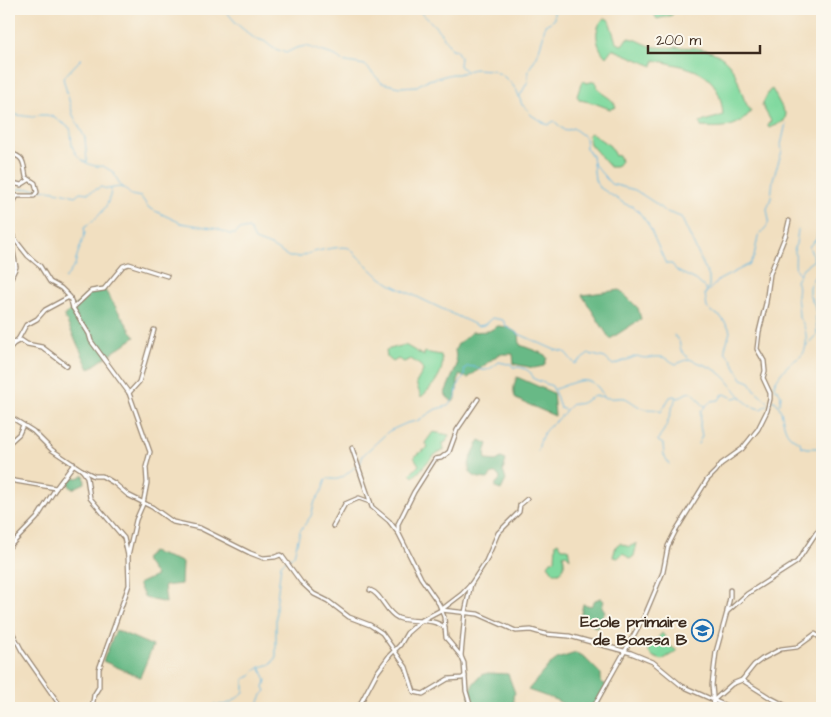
<svg xmlns="http://www.w3.org/2000/svg" width="831" height="717" viewBox="0 0 831 717" font-family="'Architects Daughter',sans-serif">
<style>
.green{fill:#80d99f;stroke:#5e825e}
.forest{fill:#68b986;stroke:#527252}
.lines{fill:none;stroke-linecap:round;stroke-linejoin:round}
.stream{stroke:#67b9e3;stroke-width:1}
.street-casing{stroke:#96846f;stroke-width:5.5}
.street{stroke:#fff;stroke-width:3}
.labels{text-anchor:middle;dominant-baseline:central;stroke-width:4;stroke-linejoin:round;paint-order:stroke}
.poi-label{font-size:16px;font-weight:bold;fill:#3b2a1e;stroke:#fbf7ec;text-anchor:end}
</style>
<rect width="100%" height="100%" fill="#fbf7ec"/>
<filter id="ink" filterUnits="userSpaceOnUse"><feTurbulence type="fractalNoise" baseFrequency=".02" numOctaves="2"/><feDisplacementMap in="SourceGraphic" scale="10" xChannelSelector="R" yChannelSelector="G"/><feConvolveMatrix kernelMatrix="1 2 1 2 8 2 1 2 1" color-interpolation-filters="sRGB"/></filter>
<filter id="wash" filterUnits="userSpaceOnUse"><feTurbulence type="fractalNoise" baseFrequency=".0096" numOctaves="4" result="noise"/><feDisplacementMap in="SourceGraphic" scale="20" xChannelSelector="R" yChannelSelector="G"/><feGaussianBlur stdDeviation="1.12" result="paint"/><feColorMatrix in="noise" values="0 0 0 0 0 0 0 0 0 0 0 0 0 0 0 0 0 1.4 0 .05"/><feComposite in="paint" operator="in"/></filter>
<g filter="url(#wash)">
<rect width="100%" height="100%" fill="#f1dfc0"/>
<g class="green">
<path d="M651 9H675L672 15 657 19Z"/>
<path d="M605 18 609 20 616 42 621 45 623 44 627 38C638 38 645 46 656 47 680 49 709 42 728 63 741 77 739 96 751 111 738 129 722 128 701 127L700 123C706 119 715 119 723 115 720 70 691 68 654 60L653 66 612 49 606 57C596 47 592 27 605 18Z"/>
<path d="M582 81 587 83 595 81C600 98 611 94 616 107L610 109 594 103 580 100 577 96Z"/>
<path d="M772 89 786 115 784 121 769 128 767 125 771 121 762 105 769 91Z"/>
<path d="M591 133 610 146 615 156 619 155 621 161 616 167H610L590 144 588 135Z"/>
<path d="M405 345 424 356V352L441 355C447 370 432 388 421 397L416 383 423 371 421 366 411 359 404 362 398 359 393 362 387 357 386 350Z"/>
<path d="M433 432 449 435 446 442 443 443 444 450C429 455 425 468 413 477L410 474 419 465 414 457 428 447 425 443Z"/>
<path d="M558 542 562 548H568L570 558 566 554 563 555C565 563 565 566 560 573H554L548 565 551 561 555 560 556 543Z"/>
<path d="M620 543C629 548 629 547 637 543L634 556 630 559 623 553 618 558 613 557 616 546Z"/>
<path d="M662 633 668 641 669 645 677 651 662 660C654 657 647 656 648 646L657 639Z"/>
</g>
<g class="forest">
<path d="M104 289 135 337 89 369 64 316 91 291Z"/>
<path d="M620 290 638 308 641 319 610 339 582 295Z"/>
<path d="M498 326 507 327 519 334 520 345 544 354 547 358 544 366 534 368 514 364 513 354H499L468 378 459 375 456 397 453 402 447 397 445 393 457 365 455 350 458 344 472 332 489 331Z"/>
<path d="M517 377 553 393 555 416 516 399C512 392 514 384 517 377Z"/>
<path d="M480 440 488 444 485 453 486 460 496 461 501 458 506 460 503 471 506 480 501 490 495 488 496 483 499 481 500 478 496 473 491 475 488 479C457 478 471 456 480 440Z"/>
<path d="M84 475 85 483 72 489 67 482 74 477 78 478Z"/>
<path d="M152 552 182 562 181 584 164 586 166 603 145 598 138 584 156 576 144 559Z"/>
<path d="M601 598 604 601 602 607 605 611 597 628 580 618 583 604 591 606 595 600Z"/>
<path d="M116 630 153 646 140 677 103 661Z"/>
<path d="M576 653 583 656 601 674V682L608 686 595 708H571L556 700 528 690 549 665 557 659Z"/>
<path d="M488 673 508 674 515 693 513 696 515 708H472L469 696 473 684 481 675Z"/>
</g>
<g class="lines">
<g class="stream">
<path d="M224 9 238 25 254 38 264 41 273 48 286 53 296 48 306 46 336 56 341 61 365 65 382 83 400 87 417 86 425 81 452 74H458L474 69 492 70 502 75 511 83 517 91 522 105 526 108 531 115 548 125 554 121 565 131 573 128 585 137 586 148 592 156 593 163 611 184 635 190 655 203 664 211 681 217 709 277V286L705 294 707 308 710 311 721 317 729 328 730 332 725 348 726 353 730 357 742 379 750 382 755 390 768 402"/>
<path d="M416 9C429 18 444 35 451 49L456 50 460 57 459 66 465 70"/>
<path d="M81 59 63 78 73 115 85 138 87 162"/>
<path d="M520 96 528 81 529 69 537 56 543 37 545 25 554 20V9"/>
<path d="M9 114 33 117 38 115H47L53 117 70 128C72 134 71 139 72 145 75 158 90 168 103 166L113 172 122 188"/>
<path d="M593 163 595 180 599 187 625 204 634 207 639 212 648 224 666 264H672L677 271 696 280 706 289"/>
<path d="M9 190C30 187 54 189 75 196L80 192 88 193 101 187 107 189 119 187 124 188 131 195 141 197 149 208 181 223 218 229 229 234H236L239 230 249 228 255 240 271 246 289 257H301C307 252 342 245 349 248L377 275 390 284 478 326 484 325 492 318 503 320 507 327 519 334 555 350 565 352 575 364 589 354 605 358 613 365 637 356C647 360 652 356 661 357 666 357 671 362 676 364L689 359C699 363 713 367 721 374 735 385 741 406 761 409L767 405"/>
<path d="M800 273 803 268 814 260 809 246 816 240 818 230"/>
<path d="M65 279 75 265 77 256 85 233 84 227C98 218 110 207 111 189"/>
<path d="M706 293 719 280 750 264 754 257 758 236 767 226 769 220 767 209 771 198 773 179 782 151 781 145 786 123"/>
<path d="M818 333 822 327"/>
<path d="M674 335 679 341 681 350 689 359"/>
<path d="M806 346 817 334 815 306 809 294V287C810 283 820 268 822 266"/>
<path d="M555 389C576 382 592 371 604 397"/>
<path d="M772 401H775C788 415 777 433 800 442L801 446 806 448H822"/>
<path d="M780 404 781 395 778 390 775 389 774 384C779 376 785 367 792 362 795 360 799 358 802 355 809 347 807 325 799 318 799 310 798 305 797 297 797 291 799 287 796 281L800 274 796 270C794 262 797 256 794 248L796 244 798 230"/>
<path d="M698 444 702 436 700 426 701 411 706 406"/>
<path d="M538 451C543 422 552 430 566 410"/>
<path d="M669 464 664 455 663 444 658 441C659 436 661 435 664 430 670 420 670 408 677 398"/>
<path d="M210 708 214 704C226 708 235 700 244 692V679L251 676C255 668 263 666 272 664L276 656V607L281 564 294 555 300 531 311 516 315 501 322 491 326 479C329 478 335 480 338 479 346 477 352 467 360 464L363 455 389 431 407 423 417 421 436 409 448 406 456 397 457 387 465 375 464 371 466 367C474 365 476 369 483 370 489 371 495 365 499 362L508 364 510 363 513 367C523 367 530 369 534 379L552 386 557 398 560 408 566 410 573 403C583 407 587 396 598 396 602 396 605 398 609 398 614 399 620 397 625 398 632 401 638 408 646 409 654 410 654 408 661 412L670 397 674 396 679 398C694 386 694 395 703 405L706 406 711 401 719 400 722 395 725 394 733 398 739 397"/>
<path d="M256 708 262 695 266 691 264 687 266 680 260 667"/>
</g>
</g>
</g>
<g filter="url(#ink)">
<g class="lines">
<defs>
<g id="street">
<path d="M9 153C25 157 23 162 26 177L35 183 37 192 34 196H17L9 209"/>
<path d="M9 182 21 185 29 180"/>
<path d="M9 195 16 196"/>
<path d="M9 232 28 256 40 266 50 282 61 288 70 297 73 308 89 334 91 341 129 393 150 452 146 467 147 483 143 504 136 520 128 556"/>
<path d="M9 282 16 267 11 240 13 236"/>
<path d="M73 308 91 291 104 289 123 266 129 264 167 276"/>
<path d="M9 338 15 343 21 340 27 344 42 347 67 366"/>
<path d="M9 349 19 338 26 325 37 319 45 310 69 297"/>
<path d="M129 393 139 382 154 330"/>
<path d="M9 416 33 431 52 450 82 470 87 477 90 498 124 538 128 556 129 585 99 669V687L94 695 92 708"/>
<path d="M9 443 19 434 23 425"/>
<path d="M352 448 372 507 389 521 399 534 421 578 439 604 444 617 446 638 461 656 464 663 466 691 471 708"/>
<path d="M82 470 94 476H102L114 483 128 495 152 507 173 522 200 528 250 553 263 558 275 557 280 555 282 556 301 582 314 594 328 601 349 617 370 625 382 633 406 667 414 692 423 694 448 679 462 678 465 676"/>
<path d="M9 480 56 488 74 464"/>
<path d="M333 526 345 504 359 498 370 502"/>
<path d="M398 531V524L414 492 435 459 441 458 449 452 457 430 478 399"/>
<path d="M9 547 37 518 56 488"/>
<path d="M370 590C382 594 385 612 398 618 414 624 431 616 445 628"/>
<path d="M441 610 478 614 516 631 531 630 545 634 569 636 631 653 653 662 682 686 731 708"/>
<path d="M727 611 730 597V590"/>
<path d="M9 626 22 651 59 704 65 708"/>
<path d="M461 656 465 612 471 584"/>
<path d="M742 680 769 697 790 708"/>
<path d="M714 700 732 684 742 680 754 665 762 659 781 649 797 647 815 634 822 639"/>
<path d="M358 708 376 674 390 655 400 645 407 633 422 620 441 610 462 594 471 584 486 561 498 533 519 512 520 505 527 499"/>
<path d="M593 708 645 615 663 572 668 546 675 532 707 480 716 471 721 464 742 449 758 429 767 411 770 399V393L763 378 765 371 764 361 757 349 759 332 766 303 770 274 786 234 789 221"/>
<path d="M714 708 712 685 716 652 727 612 747 594 797 562 816 533 822 528"/>
</g>
</defs>
<use href="#street" class="street-casing"/>
<use href="#street" class="street"/>
</g>
</g>
<defs>
<symbol id="school-ring" viewBox="-11 -11 22 22"><circle r="9.5" fill="#fbf7ec" stroke="#1f6fb2" stroke-width="1.5"/><path d="M0-5L7-2L0 1L-7-2ZM-4 1L0 2.5L4 1V4Q0 6-4 4Z" fill="#1f6fb2"/></symbol>
</defs>
<g fill-rule="evenodd">
<use href="#school-ring" x="690" y="618" width="25" height="25"/>
</g>
<g class="labels">
<g class="poi-label">
<text x="687" y="622">Ecole primaire<tspan x="687" dy="18">de Boassa B</tspan></text>
</g>
</g>
<rect width="831" height="717" fill="none" stroke="#fbf7ec" stroke-width="30"/>
<path d="M648 45v8h112v-8" fill="none" stroke="#3b2a1e" stroke-width="2.5"/>
<text x="656" y="45" font-size="15" fill="#3b2a1e" stroke="#fbf7ec" stroke-width="4" paint-order="stroke">200 m</text>
</svg>
